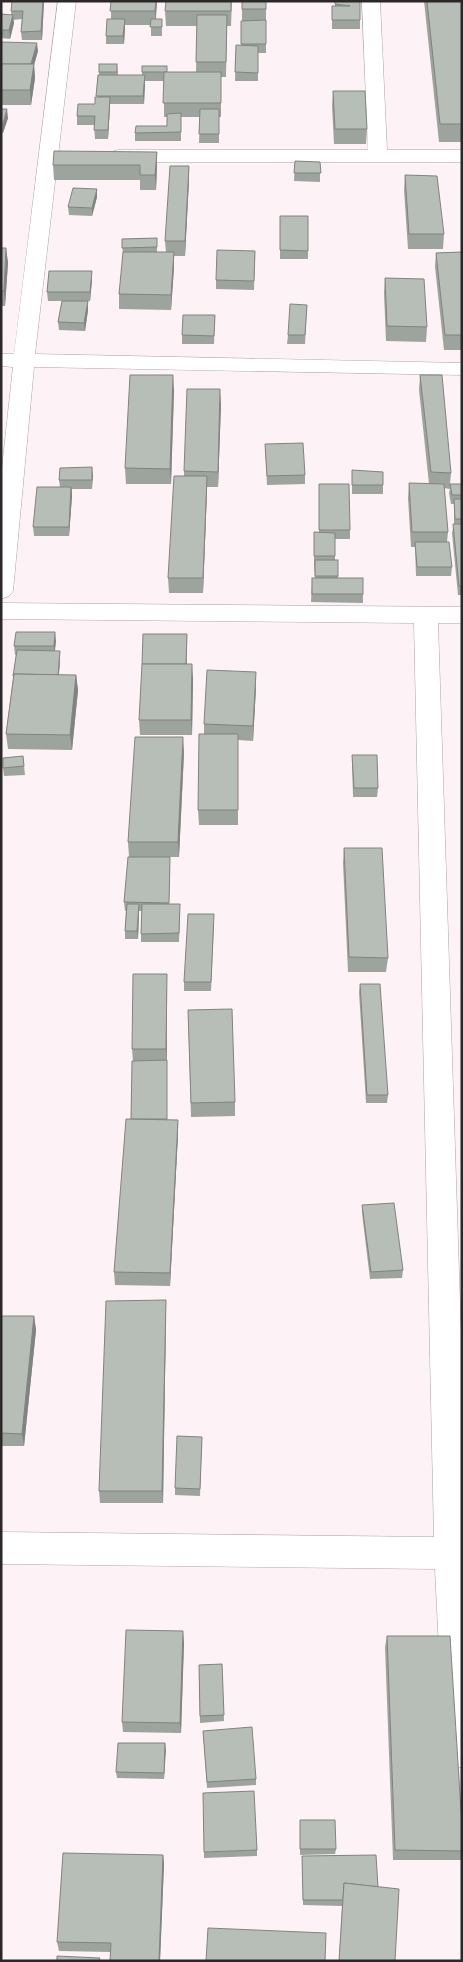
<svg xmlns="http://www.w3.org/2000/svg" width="463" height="1962" viewBox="0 0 463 1962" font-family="'Alegreya Sans',sans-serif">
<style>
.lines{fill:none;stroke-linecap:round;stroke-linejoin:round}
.minor-casing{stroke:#aca3a5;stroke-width:1}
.minor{fill:#fff;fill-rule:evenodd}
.wall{fill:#9da39d}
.shaded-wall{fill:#808480}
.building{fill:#b7bdb7;stroke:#808480}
</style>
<rect width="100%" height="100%" fill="#fdf2f5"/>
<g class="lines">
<defs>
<g id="minor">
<path d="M58 1H76L35 354 462 363V375L34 367 13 591 9 596 1 599V477L13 367 1 366V354H14Z"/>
<path d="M362 1H380L387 150H462V162H118L111 160 109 156 111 152 118 150H368Z"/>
<path d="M1 603 462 607V623H438L462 1365V1768L449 1763 444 1750 435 1569 1 1564V1532L434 1537 414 623 1 619Z"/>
</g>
</defs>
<use href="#minor" class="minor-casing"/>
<use href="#minor" class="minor"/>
</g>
<g class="wall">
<path d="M12 1H44L42 40H22L21 32 22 19 13 20 14 23 10 39 1 38V14L11 15Z"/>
<path d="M111 1H157L156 19H162V36H151V25H125L124 44H106V36L111 19Z"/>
<path d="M232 1 231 26H227L226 77H221V117H219V143H199L200 117H181V141H135V133L167 126V117H164V81H145L144 104H110L108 139H95L94 125H77V116L95 104 97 97 98 75H99V64H117L118 75H142V66L167 72H196L197 26H166L165 11Z"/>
<path d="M242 1H266V53H258V81H235L236 45H241V21H242Z"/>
<path d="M335 1H360V29H332V6H335Z"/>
<path d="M424 1H462V142H439Z"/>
<path d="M1 45 38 51 34 65 35 78 31 105H1Z"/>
<path d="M333 91 367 129 366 144H334L332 106Z"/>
<path d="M1 109 8 118 3 133H1Z"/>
<path d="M157 152V166L156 190H140V180H54L53 165Z"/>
<path d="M295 161 320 162V182L294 181Z"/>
<path d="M462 163V192H461V176Z"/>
<path d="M189 166V180L185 256H174V267L171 310 119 309V294L123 256 122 239 157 238V252H166L165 241Z"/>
<path d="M405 175 444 234 443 249H408L404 190Z"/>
<path d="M97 189V197L92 216 69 215 68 207Z"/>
<rect x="280" y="216" width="28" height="43"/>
<path d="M1 248H6L8 263 5 306H1Z"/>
<path d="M255 251 254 290 216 289V280Z"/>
<path d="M462 252V350H444L435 267 436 253Z"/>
<path d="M385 278 427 327 426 342 386 341 384 293Z"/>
<path d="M92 280 90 301H70H88V310L85 331 59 330 58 322 62 301H48L47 292Z"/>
<path d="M307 305 305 344H287L288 335Z"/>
<path d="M215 315 214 344H182V335Z"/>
<path d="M420 375 451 473 450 484H462V595H458L452 533 454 524V504H451L449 493 450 489 444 488 448 532 447 542 452 567 451 576H416L415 547H411L408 498 409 483 429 484 419 390Z"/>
<path d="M174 390 171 484H126L125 468Z"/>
<path d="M221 404 218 487H207L203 593H169L168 578 184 476V471Z"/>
<path d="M265 444 305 475V484L267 485Z"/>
<path d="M92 467V489H72V496L69 536H34L33 527 60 487 59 480Z"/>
<path d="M352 470 383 485V494H352Z"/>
<path d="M319 484 350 530V539H335V560H338V578L363 594V603L311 602 312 578H315L314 565V532H319Z"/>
<path d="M187 634V664L193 679 192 735H140L139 720Z"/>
<path d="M56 641 55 651H60V659L59 675H76L78 690 72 750 8 749 6 734 16 655H15L14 646Z"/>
<path d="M256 687 253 741 238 740V825H199L198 810 204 734V724Z"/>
<path d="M184 752 179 857H129L128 842Z"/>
<path d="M352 755 378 788 377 797H353L352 764Z"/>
<path d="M23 756 25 775 4 776 3 768Z"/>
<path d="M344 848 388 958 386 972H348L343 863Z"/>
<path d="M170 866 169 904 180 913 179 942H141V934L142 911H139L138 939H125V931L126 911H125L124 902Z"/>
<path d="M214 923 211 991H184V982Z"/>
<path d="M360 984 388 1095 387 1103H366L359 992Z"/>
<path d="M167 988V1120H178V1134L170 1286 115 1285 114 1272 131 1119 133 1061 132 1049Z"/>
<path d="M188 1010 235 1102V1116L191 1117Z"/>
<path d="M362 1205 403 1270 402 1278 370 1279 362 1213Z"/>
<path d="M166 1314 163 1503H100L99 1491Z"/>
<path d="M1 1316H34L36 1330 24 1446H1Z"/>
<path d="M202 1437 200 1496 175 1495V1488Z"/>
<path d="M387 1636 462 1827V1856L461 1860H393L385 1647Z"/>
<path d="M184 1642 181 1733 123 1732 122 1722Z"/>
<path d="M222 1664 224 1721 200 1723 199 1665Z"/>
<path d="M203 1731 256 1779V1785L207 1788Z"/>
<path d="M165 1743 164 1779 117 1778 116 1772Z"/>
<path d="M300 1820 336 1849 335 1854 300 1855Z"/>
<path d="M257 1850V1856L204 1858V1852Z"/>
<path d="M163 1855 164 1864 160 1961H110L111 1952 59 1951 57 1942Z"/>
<path d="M302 1856 378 1887 395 1961H339L342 1906 303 1905Z"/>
</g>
<g class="shaded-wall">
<path d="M43 1H44L42 40 41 31Z"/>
<path d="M156 1H157L155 25V11Z"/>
<path d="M13 15 14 23 10 39 9 30Z"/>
<path d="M125 19V27L124 44 123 36Z"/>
<path d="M37 43 38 51 34 65 35 78 31 105 30 90 31 65Z"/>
<path d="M145 75V83L144 104 143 96Z"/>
<path d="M110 97V106L108 139V130Z"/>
<path d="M7 109 8 118 3 133V124Z"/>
<path d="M157 152V166L156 190 155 175Z"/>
<path d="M189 166V180L185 256V241Z"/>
<path d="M97 189V197L92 216V208Z"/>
<path d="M6 248 8 263 5 306 4 291Z"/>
<path d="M174 252V267L171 310V295Z"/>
<path d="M92 271V280L90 301V292Z"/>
<path d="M88 301V310L85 331 84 323Z"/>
<path d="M173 375 174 390 171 484 170 469Z"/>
<path d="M220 389 221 404 218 487V472Z"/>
<path d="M92 467 93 476 92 489Z"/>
<path d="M207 476V491L203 593V578Z"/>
<path d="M71 487 72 496 69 536V527Z"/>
<path d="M55 632 56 641 54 655V646Z"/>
<path d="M60 651V659L58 685V676Z"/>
<path d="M192 664 193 679 192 735 191 720Z"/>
<path d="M256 672V687L253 741V726Z"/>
<path d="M76 675 78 690 72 750 70 735Z"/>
<path d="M183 737 184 752 179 857 178 842Z"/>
<path d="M139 904V913L138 939 137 931Z"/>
<path d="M167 974V1063L166 1049Z"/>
<path d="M178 1120V1134L170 1286V1273Z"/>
<path d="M166 1300V1314L163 1503 162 1491Z"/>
<path d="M34 1316 36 1330 24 1446 22 1434Z"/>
<path d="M183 1631 184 1642 181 1733 180 1723Z"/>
<path d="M165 1743 166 1750 164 1779V1773Z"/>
<path d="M163 1855 164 1864 160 1961H159Z"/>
</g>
<g class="building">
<path d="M12 1H43L41 31 21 32 23 11H11Z"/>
<path d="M111 1H156L155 11H110Z"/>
<path d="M166 1H231V11H165Z"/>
<rect x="242" y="1" width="24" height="8"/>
<path d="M335 1H360V20H332V6H350L335 4Z"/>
<path d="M427 1H462V124H440Z"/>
<path d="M1 14 13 15 9 30H1Z"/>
<path d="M197 15H227L226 62H196Z"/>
<path d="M107 19H125L123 36H106Z"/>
<path d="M151 19H162V27H150Z"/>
<path d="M266 20V44H241V21Z"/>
<path d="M2 42 37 43 31 64H1V45Z"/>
<path d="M236 45 258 46V73L235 72Z"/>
<path d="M1 64H34L30 90H1Z"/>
<rect x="99" y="64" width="18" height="8"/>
<rect x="142" y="66" width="25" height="6"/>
<path d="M164 72H221V103H163Z"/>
<path d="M98 75H145L143 96H96Z"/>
<path d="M333 91H365L367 129H335Z"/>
<path d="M95 97H110L108 130H94L95 116H77L78 104H95Z"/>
<path d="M1 109H7L3 124H1Z"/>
<path d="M200 109H219V134H199Z"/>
<path d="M181 113V132L135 133 136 126H167V114Z"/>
<path d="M54 151 157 152 155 175H140V165H53Z"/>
<path d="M295 161 320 162 321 173H294Z"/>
<path d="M170 166H189L185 241H165Z"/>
<path d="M405 175 437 176 444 234H409Z"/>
<path d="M73 188 97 189 92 208 68 207Z"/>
<path d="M280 216H308V251L280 250Z"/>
<path d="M157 238V247L122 248V239Z"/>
<path d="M1 248H6L4 291H1Z"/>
<path d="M217 250 255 251 254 281 216 280Z"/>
<path d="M123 252H174L171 295 119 294Z"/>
<path d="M462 252V335H445L436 253Z"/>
<path d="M49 271H92L90 292H47Z"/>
<path d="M385 278 424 279 427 327 387 326Z"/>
<path d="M62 301H88L84 323 58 322Z"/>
<path d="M290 304 307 305 305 335H288Z"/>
<path d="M183 315H215L214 336 182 335Z"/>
<path d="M130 375H173L170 469 125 468Z"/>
<path d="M420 375H442L451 473 431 472Z"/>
<path d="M187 389H220L218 472 184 471Z"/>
<path d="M303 443 305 475 267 476 265 444Z"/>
<path d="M92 467V480H59L60 468Z"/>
<path d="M352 470 383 472V485H352Z"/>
<path d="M174 476H207L203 578H168Z"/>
<path d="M409 483 444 484 448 532H412Z"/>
<path d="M319 484H349L350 530H319Z"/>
<path d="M450 484H462V495H452Z"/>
<path d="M37 487H71L69 527H33Z"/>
<path d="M454 499H462V519H455Z"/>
<path d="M453 524H462V586H459Z"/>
<path d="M314 532 335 533V556H314Z"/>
<path d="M415 542H449L452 567H417Z"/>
<rect x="315" y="560" width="23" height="16"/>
<rect x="312" y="578" width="51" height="16"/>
<path d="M16 632H55L54 646H14Z"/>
<path d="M143 634H187L186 664H142Z"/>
<path d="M17 650 60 651 58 675 14 674 13 676Z"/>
<path d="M142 664H192L191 720H139Z"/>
<path d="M207 670 256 672 253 726 204 724Z"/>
<path d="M14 674 76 675 70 735 6 734Z"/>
<path d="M199 734H238V810H198Z"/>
<path d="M135 737H183L178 842H128Z"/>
<path d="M352 755H377L378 788H354Z"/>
<path d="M23 756 24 766 3 768V758Z"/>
<path d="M344 848H382L388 958 349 957Z"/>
<path d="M128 857H170L169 903 124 902Z"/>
<path d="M127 904H139L137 931H125Z"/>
<path d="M142 904H180L179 933 141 934Z"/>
<path d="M188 914H214L211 982H184Z"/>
<path d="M133 974H167L166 1049H132Z"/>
<path d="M360 984H380L388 1095H367Z"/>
<path d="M232 1009 235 1102 191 1103 188 1010Z"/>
<path d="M167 1060V1119H131L132 1061Z"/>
<path d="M126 1119 178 1120 170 1273 114 1272Z"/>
<path d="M394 1203 403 1270 371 1272 362 1205Z"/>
<path d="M166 1300 162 1491H99L106 1301Z"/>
<path d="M1 1316H34L22 1434 1 1433Z"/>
<path d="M177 1436 202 1437 200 1489 175 1488Z"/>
<path d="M126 1630 183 1631 180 1723 122 1722Z"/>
<path d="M387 1636H450L462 1827V1851L395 1850Z"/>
<path d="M222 1664 224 1715 200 1716 199 1665Z"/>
<path d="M252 1727 256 1779 207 1782 203 1731Z"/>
<path d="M118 1743H165L164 1773 116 1772Z"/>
<path d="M254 1791 257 1850 204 1852 203 1793Z"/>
<path d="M300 1820H335L336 1849H300Z"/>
<path d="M63 1853 163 1855 159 1961H110L111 1943 57 1942Z"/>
<path d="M376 1855 378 1887 344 1883 343 1900H303L302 1856Z"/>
<path d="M344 1883 399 1889 395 1961H339Z"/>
<path d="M208 1928 326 1933 325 1961H206Z"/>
<path d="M57 1956 100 1958 99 1961H57Z"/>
</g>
<rect width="463" height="1962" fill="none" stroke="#2c2829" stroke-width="5"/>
</svg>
